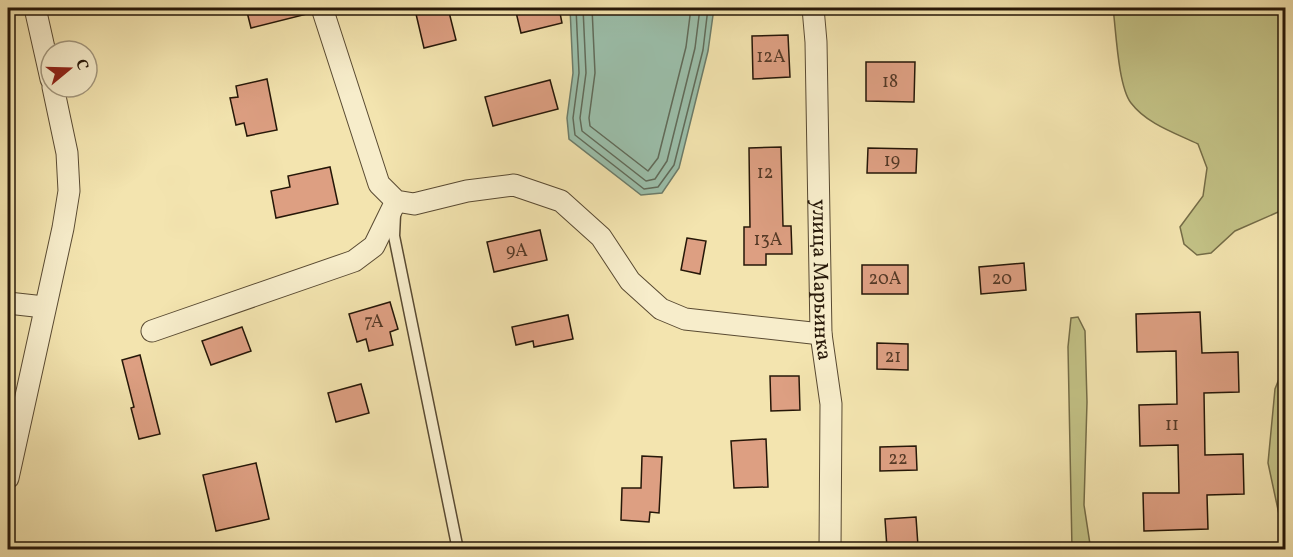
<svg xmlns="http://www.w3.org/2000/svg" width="1293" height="557" viewBox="0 0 1293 557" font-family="Vollkorn,serif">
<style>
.green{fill:#c3c286;stroke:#746c47;stroke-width:1.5}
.water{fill:#9bbfab;stroke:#6c7c6a;stroke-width:1.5}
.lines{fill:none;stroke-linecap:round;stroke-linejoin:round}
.shore{stroke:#606b5a;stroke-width:1.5}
.building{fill:#dd9f82;stroke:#261708;stroke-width:1.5}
.lane-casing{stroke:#594a32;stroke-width:13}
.street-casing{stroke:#594a32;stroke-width:23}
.lane{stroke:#f7edcb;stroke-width:10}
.street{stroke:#f7edcb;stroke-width:21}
.labels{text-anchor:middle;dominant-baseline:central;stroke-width:4.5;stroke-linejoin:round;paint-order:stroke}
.number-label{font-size:18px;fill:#543926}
.street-label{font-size:21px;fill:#261708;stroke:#f7edcb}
</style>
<rect width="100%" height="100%" fill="#f3e4af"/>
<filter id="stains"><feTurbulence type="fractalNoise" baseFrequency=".00333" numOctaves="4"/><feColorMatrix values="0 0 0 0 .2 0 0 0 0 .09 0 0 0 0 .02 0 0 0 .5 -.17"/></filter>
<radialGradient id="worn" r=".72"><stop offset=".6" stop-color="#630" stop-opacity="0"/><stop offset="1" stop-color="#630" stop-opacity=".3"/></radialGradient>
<g class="green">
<path d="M1113 8H1285V209L1235 231 1211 253 1197 255 1184 244 1180 227 1203 196 1207 168 1198 144C1175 133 1147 124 1131 103 1118 86 1116 30 1113 8Z"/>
<path d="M1078 317 1085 331 1087 402 1084 505 1090 544 1096 549H1072L1068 347 1071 318Z"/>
<path d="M1285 364V520L1280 519 1268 463 1275 389Z"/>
</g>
<path class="water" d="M570 8H714L708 51 679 168 662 193 641 195 569 139 567 118 573 73Z"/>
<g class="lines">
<g class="shore">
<path d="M576 8 579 73 573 118 575 135 644 189 658 187 674 165 703 50 708 8"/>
<path d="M583 8 586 73 580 118 582 131 646 181 655 179 667 161 695 48 700 8"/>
<path d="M592 8 595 73 589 118 590 126 648 171 658 158 686 47 691 8"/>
</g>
</g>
<g class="building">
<path d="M246 8H306L307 14 251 28Z"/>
<path d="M442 8H448L456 40 424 48 416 14Z"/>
<path d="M515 8H559L562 23 521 33Z"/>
<path d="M788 35 790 77 753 79 752 36Z"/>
<path d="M866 62H915L914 102 866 101Z"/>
<path d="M267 79 277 130 247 136 244 123 236 125 230 98 238 97 236 86Z"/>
<path d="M550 80 558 109 493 126 485 97Z"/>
<path d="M781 147 783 226H791L792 254H766V265H744V227H750L749 148Z"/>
<path d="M868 148 917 149 916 173H867Z"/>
<path d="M330 167 338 204 276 218 271 191 290 187 288 176Z"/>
<path d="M540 230 547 260 494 272 487 242Z"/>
<path d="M687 238 706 241 700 274 681 270Z"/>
<path d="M1024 263 1026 290 981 294 979 267Z"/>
<rect x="862" y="265" width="46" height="29"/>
<path d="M390 302 398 329 390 332 393 345 369 351 366 339 357 342 349 314Z"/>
<path d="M1200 312 1202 353 1238 352 1239 392 1204 393 1205 455 1243 454 1244 494 1207 495 1208 529 1144 531 1143 493H1179L1178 445 1140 446 1139 405 1177 404 1176 351 1137 352 1136 314Z"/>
<path d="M568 315 573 339 534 347 533 341 516 345 512 327Z"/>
<path d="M242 327 251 351 211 365 202 341Z"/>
<path d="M877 343 908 344V370L877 369Z"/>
<path d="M140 355 160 434 139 439 131 408 134 407 122 360Z"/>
<path d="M770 376H799L800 410 771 411Z"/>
<path d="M361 384 369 413 336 422 328 393Z"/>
<path d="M766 439 768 487 734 488 731 441Z"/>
<path d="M916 446 917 470 880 471V447Z"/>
<path d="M642 456 662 457 659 513 650 512 649 522 621 520 622 488H641Z"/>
<path d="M256 463 269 519 216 531 203 475Z"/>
<path d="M916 517 918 546 887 548 885 519Z"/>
</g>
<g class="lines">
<defs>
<path id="lane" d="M395 214 394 236 458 550"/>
<g id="street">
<path d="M35 8 51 79"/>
<path d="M322 8 379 184 396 201 414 204 467 191 514 185 561 201 601 237 630 281 661 309 685 319 821 334"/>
<path id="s1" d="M813 8 816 42 821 334 831 404 830 550"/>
<path d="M8 303 44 307"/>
<path d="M152 331 354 261 374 246 396 201"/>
<path d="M8 478 63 228 69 191 67 153 53 87"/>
</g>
</defs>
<use href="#lane" class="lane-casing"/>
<use href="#street" class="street-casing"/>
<use href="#lane" class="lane"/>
<use href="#street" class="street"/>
</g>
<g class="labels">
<g class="number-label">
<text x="771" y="57">12А</text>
<text x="890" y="82">18</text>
<text x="892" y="161">19</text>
<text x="765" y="173">12</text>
<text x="768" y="240">13А</text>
<text x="517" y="251">9А</text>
<text x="885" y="279">20А</text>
<text x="1002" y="279">20</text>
<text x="374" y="322">7А</text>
<text x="893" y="357">21</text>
<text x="1172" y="425">11</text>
<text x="898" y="459">22</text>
</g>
<g class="street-label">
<text stroke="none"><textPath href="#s1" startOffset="272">улица Марьинка</textPath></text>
</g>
</g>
<rect width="1293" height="557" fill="none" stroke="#f3e4af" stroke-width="30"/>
<rect x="9" y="9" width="1275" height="539" fill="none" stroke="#261708" stroke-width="3"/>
<rect x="15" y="15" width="1263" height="527" fill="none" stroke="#261708" stroke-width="1.5"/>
<g transform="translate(69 69) rotate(71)"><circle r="28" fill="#f7edcb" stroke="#a3977d" stroke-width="1.5"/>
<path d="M0-4.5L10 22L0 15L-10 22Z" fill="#8f2418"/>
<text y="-9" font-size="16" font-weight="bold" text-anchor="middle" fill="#261708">С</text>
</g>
<rect width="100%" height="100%" filter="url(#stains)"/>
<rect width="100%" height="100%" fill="url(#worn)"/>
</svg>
